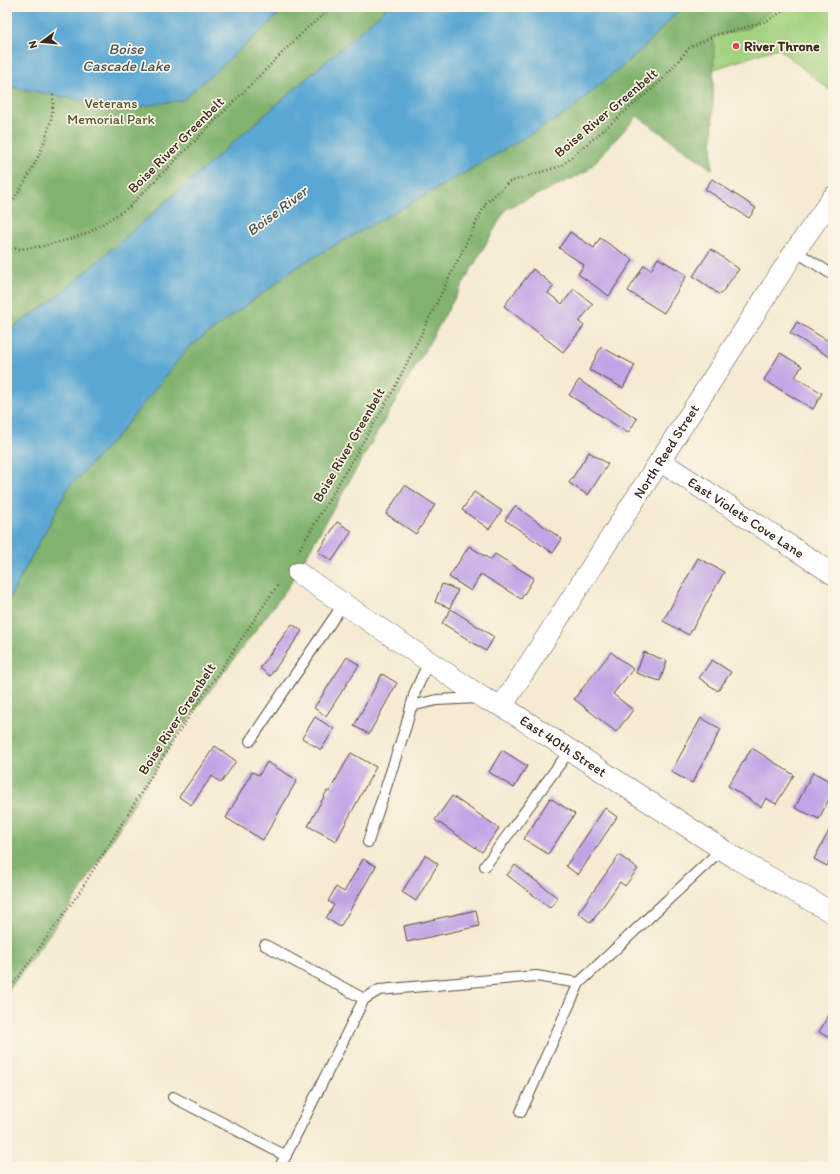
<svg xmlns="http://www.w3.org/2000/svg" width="840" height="1174" viewBox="0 0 840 1174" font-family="Itim,sans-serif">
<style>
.green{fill:#a2d17f;stroke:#6e7e4e}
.forest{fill:#81b36e;stroke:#5e6e46}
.water{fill:#5aa7d3;stroke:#4a6878}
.building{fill:#bfa5e6}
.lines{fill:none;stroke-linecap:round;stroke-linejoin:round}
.service-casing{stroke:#574739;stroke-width:12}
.minor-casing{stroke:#574739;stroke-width:22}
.path{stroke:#574739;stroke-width:2.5;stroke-dasharray:1 3;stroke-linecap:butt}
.service{stroke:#fff;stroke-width:10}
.minor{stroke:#fff;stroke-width:21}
.poi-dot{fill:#d1495b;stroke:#fcf5e5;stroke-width:1.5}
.labels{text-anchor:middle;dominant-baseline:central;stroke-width:3.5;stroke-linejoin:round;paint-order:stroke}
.poi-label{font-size:14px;font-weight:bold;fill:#3b2a1e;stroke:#fcf5e5;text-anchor:start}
.park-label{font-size:14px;fill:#555436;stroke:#fcf5e5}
.street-label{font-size:14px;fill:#3b2a1e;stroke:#fcf5e5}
.water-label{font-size:15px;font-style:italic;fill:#46565d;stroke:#fcf5e5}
</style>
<rect width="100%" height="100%" fill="#fcf5e5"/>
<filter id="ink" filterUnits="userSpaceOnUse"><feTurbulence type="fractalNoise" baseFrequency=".025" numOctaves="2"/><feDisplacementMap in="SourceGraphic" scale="8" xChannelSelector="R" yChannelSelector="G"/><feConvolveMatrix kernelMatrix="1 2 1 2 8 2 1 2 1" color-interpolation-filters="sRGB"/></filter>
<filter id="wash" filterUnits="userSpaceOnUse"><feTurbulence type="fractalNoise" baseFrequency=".012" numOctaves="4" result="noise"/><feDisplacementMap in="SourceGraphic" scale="16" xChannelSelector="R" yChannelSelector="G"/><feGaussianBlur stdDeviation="0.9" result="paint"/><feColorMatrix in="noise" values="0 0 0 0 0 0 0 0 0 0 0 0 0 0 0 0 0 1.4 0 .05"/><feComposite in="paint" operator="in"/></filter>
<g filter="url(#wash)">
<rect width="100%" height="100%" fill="#f5ebd3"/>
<path class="green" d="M682 7H833V93L778 48 672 83Z"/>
<g class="forest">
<path d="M285 7H388L57 297 7 332V86L126 109 265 28Z"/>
<path d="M682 7H776L748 28 714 36 712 169 637 116 586 172 506 209 289 586 178 733 79 893 7 993V603L69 487 119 434 188 348 302 264 459 176 567 113 642 49Z"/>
</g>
<g class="water">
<path d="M7 7H285L265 28 183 100 126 109 7 86Z"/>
<path d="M388 7H682L642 49 567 113 459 176 302 264 188 348 119 434 69 487 7 603V332L57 297Z"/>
</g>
<g id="blocks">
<g class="building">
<path d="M712 179 756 208 749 218 705 189Z"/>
<path d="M570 232 594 248 600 238 633 260 609 296 578 274 584 265 559 248Z"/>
<path d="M711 249 739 269 720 295 693 276Z"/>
<path d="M658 258 687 275 664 313 628 291 644 265 651 270Z"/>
<path d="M533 269 554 286 548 293 562 304 574 289 593 304 579 322 584 326 563 352 504 306Z"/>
<path d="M797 322 833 344V359L790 333Z"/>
<path d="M601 347 635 365 623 388 589 370Z"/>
<path d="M780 353 802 366 795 377 822 393 813 409 764 380Z"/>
<path d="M579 380 637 419 628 433 569 395Z"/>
<path d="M589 452 608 464 588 495 569 483Z"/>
<path d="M405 485 435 505 416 534 386 514Z"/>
<path d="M474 492 502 511 489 529 462 510Z"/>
<path d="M515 506 562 539 553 553 505 520Z"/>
<path d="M337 522 352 531 332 561 318 552Z"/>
<path d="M469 546 491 560 495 554 534 578 521 599 481 574 471 591 449 577Z"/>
<path d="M698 558 724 572 689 635 663 621Z"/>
<path d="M442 584 458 590 450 608 435 602Z"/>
<path d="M451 609 494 637 486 651 442 623Z"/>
<path d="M292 624 302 631 270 676 260 668Z"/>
<path d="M611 652 633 669 613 694 633 710 616 732 574 699Z"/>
<path d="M644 652 667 661 660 681 636 673Z"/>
<path d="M347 657 359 665 326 716 314 708Z"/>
<path d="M712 660 731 672 718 691 699 678Z"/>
<path d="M382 674 397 683 369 734 354 726Z"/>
<path d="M315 717 334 729 321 750 302 738Z"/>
<path d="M701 718 721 729 692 783 671 772Z"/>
<path d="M215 746 236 761 221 783 212 776 191 805 179 797Z"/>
<path d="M752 748 794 775 776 804 766 798 761 807 728 786Z"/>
<path d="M502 750 527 766 514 788 489 772Z"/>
<path d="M351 753 376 767 336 841 308 826 327 791 329 792Z"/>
<path d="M267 762 297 780 263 840 226 818 252 772 259 775Z"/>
<path d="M813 772 833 783V791L819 819 795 808Z"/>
<path d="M452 796 499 828 482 852 435 820Z"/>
<path d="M550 798 575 814 548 854 524 839Z"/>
<path d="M605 808 617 817 578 875 566 866Z"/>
<path d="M833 823V855L827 866 814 859Z"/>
<path d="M425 855 438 864 416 901 402 892Z"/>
<path d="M619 855 638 869 625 886 620 882 591 923 578 913Z"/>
<path d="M363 859 376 866 340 927 326 918 334 905 328 901 336 887 344 892Z"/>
<path d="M515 865 558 898 550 908 507 875Z"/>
<path d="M476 910 479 926 407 942 404 926Z"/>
<path d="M833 1008V1040L819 1032Z"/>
</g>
</g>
</g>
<g filter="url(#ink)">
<use href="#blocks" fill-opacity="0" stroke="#574739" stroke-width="1"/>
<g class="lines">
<defs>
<g id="service">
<path d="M795 251 833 275"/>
<path d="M411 706 437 700 479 698"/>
<path d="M250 741 344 603"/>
<path d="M368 842 406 726 415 692 429 661"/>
<path d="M485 866 570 750"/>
<path d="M265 945 364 999"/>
<path d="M173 1097 286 1156"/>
<path d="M521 1112 579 983"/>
<path d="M280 1167 364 999 379 990 536 976 579 983 722 849"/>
</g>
<g id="minor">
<path id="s1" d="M660 461 833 574"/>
<path id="s2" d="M298 573 483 698 502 706 737 859 833 913"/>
<path id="s3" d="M502 706 795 251 833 197"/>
</g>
</defs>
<use href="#service" class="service-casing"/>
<use href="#minor" class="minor-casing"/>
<g class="path">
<path d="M7 209C29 178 55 133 53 94"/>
<path d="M7 248 21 249 43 246 67 240 88 233 129 207 307 28 332 7"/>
<path d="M298 552 393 391 486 203 509 182 561 166 661 81 690 47 714 36 767 21 789 7"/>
<path d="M7 993 79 893 178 733 279 583"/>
</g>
<use href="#service" class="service"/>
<use href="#minor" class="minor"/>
</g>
</g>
<circle class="poi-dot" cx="736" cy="46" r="4"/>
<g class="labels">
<g class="poi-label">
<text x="744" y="46">River Throne</text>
</g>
<g class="park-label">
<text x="111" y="103">Veterans<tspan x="111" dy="16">Memorial Park</tspan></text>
</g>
<g class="street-label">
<text transform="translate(606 113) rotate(-40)">Boise River Greenbelt</text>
<text transform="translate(176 145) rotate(-45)">Boise River Greenbelt</text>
<text transform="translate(349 445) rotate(-60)">Boise River Greenbelt</text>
<text stroke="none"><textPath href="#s3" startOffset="303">North Reed Street</textPath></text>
<text stroke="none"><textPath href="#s1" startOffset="103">East Violets Cove Lane</textPath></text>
<text transform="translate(177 719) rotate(-57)">Boise River Greenbelt</text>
<text stroke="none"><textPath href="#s2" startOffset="317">East 40th Street</textPath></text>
</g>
<g class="water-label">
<text x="126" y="49">Boise<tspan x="126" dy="17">Cascade Lake</tspan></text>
<text transform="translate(277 211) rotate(-37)">Boise River</text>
</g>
</g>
<rect width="840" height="1174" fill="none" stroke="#fcf5e5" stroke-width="24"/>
<g transform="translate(42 42) rotate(254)" stroke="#fcf5e5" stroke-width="3" paint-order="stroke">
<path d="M0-3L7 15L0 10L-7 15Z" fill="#3b2a1e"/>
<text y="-6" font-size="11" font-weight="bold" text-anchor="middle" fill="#3b2a1e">N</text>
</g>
</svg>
